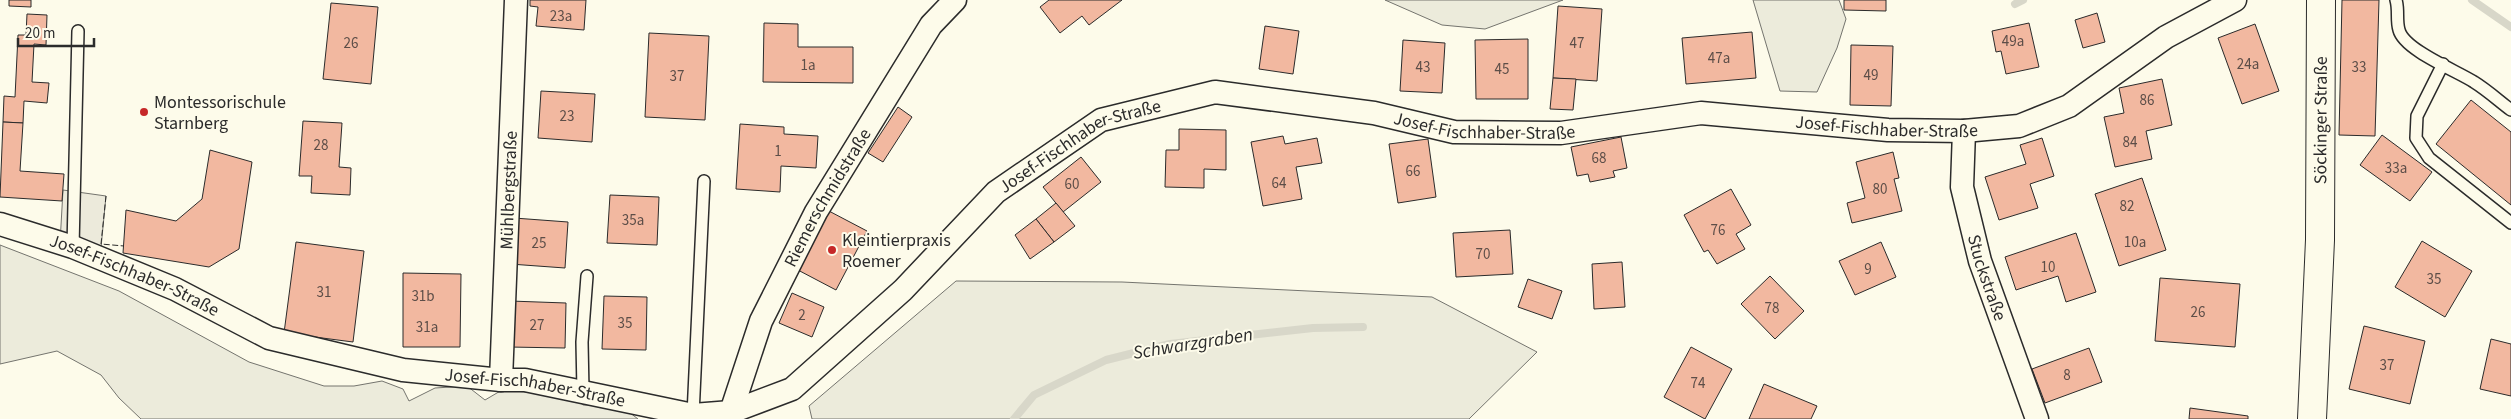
<svg xmlns="http://www.w3.org/2000/svg" width="2511" height="419" viewBox="0 0 2511 419" font-family="'Source Sans 3',sans-serif">
<style>
.green{fill:#ecebdb;stroke:#74746e}
.parking{fill:#eceadb;stroke:#74746e}
.lines{fill:none;stroke-linecap:round;stroke-linejoin:round}
.stream{stroke:#d8d7c9;stroke-width:8}
.building{fill:#f2b8a0;stroke:#2b2b2b}
.service-casing{stroke:#2b2b2b;stroke-width:14}
.minor-casing{stroke:#2b2b2b;stroke-width:25}
.tertiary-casing{stroke:#2b2b2b;stroke-width:30}
.service{stroke:#fdfbea;stroke-width:11}
.minor{stroke:#fdfbea;stroke-width:22}
.tertiary{stroke:#fdfbea;stroke-width:28}
.fence{stroke:#2b2b2b;stroke-width:1;stroke-dasharray:6 2.5;stroke-linecap:butt}
.poi-dot{fill:#c62828;stroke:#fdfbea;stroke-width:2}
.labels{text-anchor:middle;dominant-baseline:central;stroke-width:4;stroke-linejoin:round;paint-order:stroke}
.number-label{font-size:15px;fill:#5d4e48}
.poi-label{font-size:18px;fill:#2b2b2b;stroke:#fdfbea;text-anchor:start}
.street-label{font-size:18px;fill:#2b2b2b;stroke:#fdfbea}
.water-label{font-size:19px;font-style:italic;fill:#2b2b2b;stroke:#fdfbea}
</style>
<rect width="100%" height="100%" fill="#fdfbea"/>
<g class="green">
<path d="M1385 0H1563L1485 29 1442 25Z"/>
<path d="M1753 0H1839L1846 19 1837 48 1817 92 1780 91Z"/>
<path d="M0 245 119 291 249 362 324 386H354L382 381 403 389 409 401 435 388 467 386 485 400 502 390 573 396 583 405H620L638 419H141L119 398 101 375 57 351 0 364Z"/>
<path d="M956 281 1122 282 1432 297 1537 352 1469 419H812L809 406Z"/>
</g>
<path class="parking" d="M63 190 106 196 100 258 60 243Z"/>
<g class="lines">
<g class="stream">
<path d="M2472 0 2511 27"/>
<path d="M2015 4 2023 0"/>
<path d="M1014 419 1034 395 1106 360 1170 344 1313 328 1363 327"/>
</g>
</g>
<g class="building">
<path d="M9 0H31V7L9 6Z"/>
<path d="M530 0H586L584 30 536 26 538 7 530 6Z"/>
<path d="M1049 0H1122L1089 25 1082 16 1060 33 1040 7Z"/>
<path d="M1844 0H1886V11L1844 10Z"/>
<path d="M2342 0H2379L2375 136 2339 135Z"/>
<path d="M331 3 378 7 371 84 323 79Z"/>
<path d="M1558 6 1602 9 1597 81 1553 78Z"/>
<path d="M2097 13 2105 42 2083 48 2075 20Z"/>
<path d="M27 14 47 15 46 45 34 44 32 82 49 83 47 103 24 101 23 123 3 122 4 96 15 97 18 35H26Z"/>
<path d="M764 23 798 24V47H853V83L763 82Z"/>
<path d="M2029 23 2039 67 2006 74 2001 51 1996 52 1992 31Z"/>
<path d="M2255 24 2279 91 2242 104 2218 38Z"/>
<path d="M1265 26 1299 31 1293 74 1259 69Z"/>
<path d="M1752 32 1756 78 1686 84 1682 38Z"/>
<path d="M649 33 709 36 705 120 645 117Z"/>
<path d="M1528 39V99H1476L1475 40Z"/>
<path d="M1403 40 1445 43 1442 93 1400 91Z"/>
<path d="M1851 45 1893 46 1891 106 1850 105Z"/>
<path d="M1553 78 1576 79 1573 110 1550 109Z"/>
<path d="M2162 79 2172 125 2146 131 2152 159 2115 167 2104 117 2124 113 2119 88Z"/>
<path d="M541 91 595 94 592 142 538 138Z"/>
<path d="M2471 100 2511 132V205L2436 144Z"/>
<path d="M898 107 912 117 883 162 868 153Z"/>
<path d="M303 121 342 123 339 167 351 168 350 195 311 193 312 176H299Z"/>
<path d="M3 122 23 123 20 171 64 174 62 201 0 197Z"/>
<path d="M740 124 784 127V134L818 136 816 168 781 166 780 192 736 189Z"/>
<path d="M1179 129 1226 130V170L1204 169V188L1165 187 1166 150H1179Z"/>
<path d="M2382 135 2432 172 2410 201 2360 165Z"/>
<path d="M1283 136 1285 144 1317 138 1322 163 1296 167 1302 199 1263 206 1251 142Z"/>
<path d="M1621 137 1627 168 1613 171 1615 177 1590 182 1588 174 1577 176 1571 147Z"/>
<path d="M2042 138 2054 176 2030 184 2038 208 1999 220 1985 177 2026 164 2020 145Z"/>
<path d="M1428 139 1436 197 1398 203 1389 144Z"/>
<path d="M210 150 252 162 239 249 209 267 123 253 126 210 176 221 202 199Z"/>
<path d="M1893 152 1899 178 1894 179 1902 211 1852 223 1847 203 1865 198 1856 162Z"/>
<path d="M1081 157 1101 182 1063 212 1043 187Z"/>
<path d="M2142 178 2166 250 2119 266 2095 194Z"/>
<path d="M1731 189 1751 225 1736 234 1745 249 1717 264 1708 250 1704 252 1684 215Z"/>
<path d="M610 195 659 197 657 245 607 243Z"/>
<path d="M1056 203 1075 226 1054 242 1036 219Z"/>
<path d="M827 210 867 231 836 290 796 269Z"/>
<path d="M514 218 568 222 565 268 510 264Z"/>
<path d="M1036 219 1054 242 1030 259 1015 235Z"/>
<path d="M1510 230 1513 274 1456 277 1453 233Z"/>
<path d="M2076 233 2096 292 2066 302 2058 276 2016 290 2005 257Z"/>
<path d="M2422 241 2472 271 2445 317 2395 287Z"/>
<path d="M296 242 364 251 353 342 284 333Z"/>
<path d="M1881 242 1896 277 1855 295 1839 261Z"/>
<path d="M1622 262 1625 307 1594 309 1592 264Z"/>
<path d="M403 273 461 274 460 347H403Z"/>
<path d="M1770 276 1804 311 1775 339 1741 304Z"/>
<path d="M2160 278 2240 284 2235 347 2155 341Z"/>
<path d="M1528 279 1562 291 1552 319 1518 307Z"/>
<path d="M792 293 824 307 812 337 779 323Z"/>
<path d="M604 296 647 297 646 350 602 349Z"/>
<path d="M510 301 566 303 565 348 509 347Z"/>
<path d="M2364 326 2425 341 2410 404 2349 389Z"/>
<path d="M2491 339 2511 344V396L2480 389Z"/>
<path d="M1691 347 1732 369 1705 419 1664 397Z"/>
<path d="M2089 348 2102 382 2045 403 2032 369Z"/>
<path d="M1764 384 1817 406 1811 419H1749Z"/>
<path d="M2190 408 2248 416V419H2189Z"/>
</g>
<g class="lines">
<defs>
<g id="service">
<path d="M2396 0C2399 10 2396 20 2399 30 2404 50 2457 71 2474 82 2487 90 2499 101 2511 110"/>
<path d="M2443 64 2417 116 2416 138 2429 158 2511 223"/>
<path d="M73 247 78 31"/>
<path d="M583 391 582 342 587 276"/>
<path d="M693 415 704 181"/>
</g>
<g id="minor">
<path id="s1" d="M1964 131 1962 187 1980 261 2037 419"/>
<path id="s2" d="M0 224 73 247 175 289 269 338 403 370 501 380H525L693 415 731 412 792 389 903 290 996 192 1101 120 1215 92 1374 113 1454 132 1561 133 1701 113 1888 130 1964 131 2019 126 2069 106 2166 37 2235 0"/>
<path id="s3" d="M501 380 516 0"/>
<path id="s4" d="M731 412 761 321 816 212 931 25 955 0"/>
</g>
<g id="tertiary">
<path id="s5" d="M2312 419 2320 240 2321 0"/>
</g>
</defs>
<use href="#service" class="service-casing"/>
<use href="#minor" class="minor-casing"/>
<use href="#tertiary" class="tertiary-casing"/>
<use href="#service" class="service"/>
<use href="#minor" class="minor"/>
<use href="#tertiary" class="tertiary"/>
<path class="fence" d="M106 196 101 244 124 246"/>
</g>
<g class="poi-dot">
<circle cx="144" cy="112" r="5"/>
<circle cx="832" cy="250" r="5"/>
</g>
<g class="labels">
<g class="number-label">
<text x="561" y="16">23a</text>
<text x="2013" y="41">49a</text>
<text x="351" y="43">26</text>
<text x="1577" y="43">47</text>
<text x="1719" y="58">47a</text>
<text x="2248" y="64">24a</text>
<text x="808" y="65">1a</text>
<text x="1423" y="67">43</text>
<text x="2359" y="67">33</text>
<text x="1502" y="69">45</text>
<text x="1871" y="75">49</text>
<text x="677" y="76">37</text>
<text x="2147" y="100">86</text>
<text x="567" y="116">23</text>
<text x="2130" y="142">84</text>
<text x="321" y="145">28</text>
<text x="778" y="151">1</text>
<text x="1599" y="158">68</text>
<text x="2396" y="168">33a</text>
<text x="1413" y="171">66</text>
<text x="1279" y="183">64</text>
<text x="1072" y="184">60</text>
<text x="1880" y="189">80</text>
<text x="2127" y="206">82</text>
<text x="633" y="220">35a</text>
<text x="1718" y="230">76</text>
<text x="2135" y="242">10a</text>
<text x="539" y="243">25</text>
<text x="1483" y="254">70</text>
<text x="2048" y="267">10</text>
<text x="1868" y="269">9</text>
<text x="2434" y="279">35</text>
<text x="324" y="292">31</text>
<text x="423" y="296">31b</text>
<text x="1772" y="308">78</text>
<text x="2198" y="312">26</text>
<text x="802" y="315">2</text>
<text x="625" y="323">35</text>
<text x="537" y="325">27</text>
<text x="427" y="327">31a</text>
<text x="2387" y="365">37</text>
<text x="2067" y="375">8</text>
<text x="1698" y="383">74</text>
</g>
<g class="poi-label">
<text x="154" y="102">Montessorischule<tspan x="154" dy="21">Starnberg</tspan></text>
<text x="842" y="240">Kleintierpraxis<tspan x="842" dy="21">Roemer</tspan></text>
</g>
<g class="street-label">
<text stroke="none"><textPath href="#s5" startOffset="299">Söckinger Straße</textPath></text>
<text stroke="none"><textPath href="#s2" startOffset="1629">Josef-Fischhaber-Straße</textPath></text>
<text stroke="none"><textPath href="#s2" startOffset="2034">Josef-Fischhaber-Straße</textPath></text>
<text stroke="none"><textPath href="#s2" startOffset="1209">Josef-Fischhaber-Straße</textPath></text>
<text stroke="none"><textPath href="#s3" startOffset="190">Mühlbergstraße</textPath></text>
<text stroke="none"><textPath href="#s4" startOffset="236">Riemerschmidstraße</textPath></text>
<text stroke="none"><textPath href="#s2" startOffset="144">Josef-Fischhaber-Straße</textPath></text>
<text stroke="none"><textPath href="#s1" startOffset="150">Stuckstraße</textPath></text>
<text stroke="none"><textPath href="#s2" startOffset="564">Josef-Fischhaber-Straße</textPath></text>
</g>
<g class="water-label">
<text transform="translate(1193 344) rotate(-9)">Schwarzgraben</text>
</g>
</g>
<path d="M18 38v8h76v-8" fill="none" stroke="#2b2b2b" stroke-width="2.5"/>
<text x="25" y="38" font-size="15" fill="#2b2b2b" stroke="#fdfbea" stroke-width="4" paint-order="stroke">20 m</text>
</svg>
